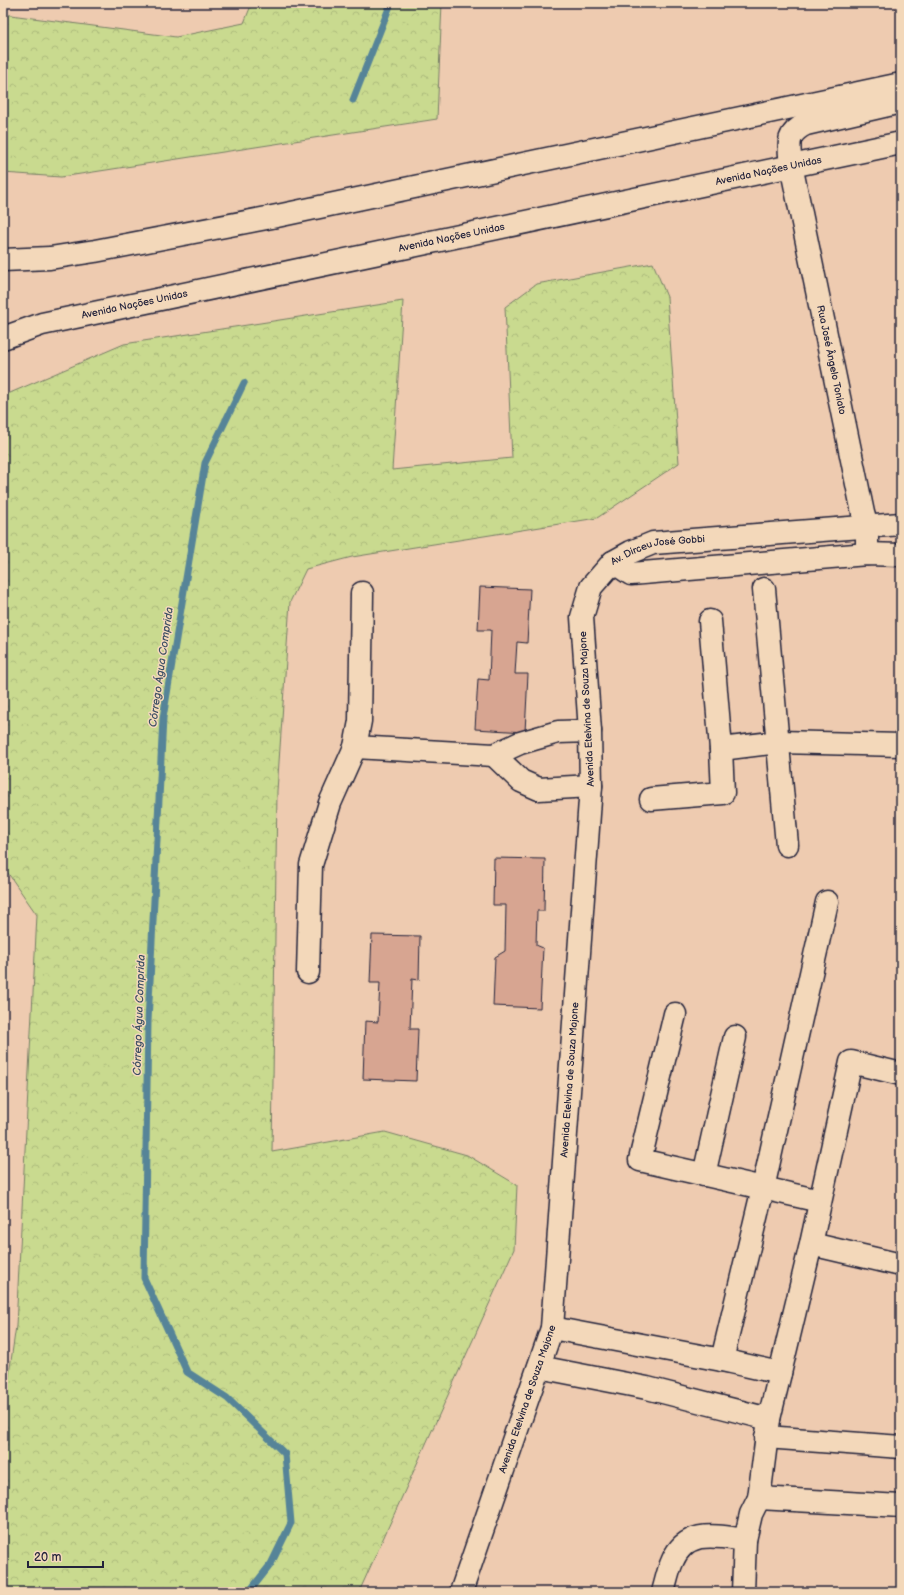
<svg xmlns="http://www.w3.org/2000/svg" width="904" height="1595" viewBox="0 0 904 1595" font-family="'Balsamiq Sans',sans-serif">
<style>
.forest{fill:url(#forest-crowns);stroke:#767e65}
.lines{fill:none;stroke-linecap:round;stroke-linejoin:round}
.stream{stroke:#568498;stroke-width:7}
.building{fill:#d7a591;stroke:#22223b}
.minor-casing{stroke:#22223b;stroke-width:25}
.major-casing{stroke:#22223b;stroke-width:25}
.minor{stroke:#f3d8ba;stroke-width:22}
.major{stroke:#f3d8ba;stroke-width:22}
.labels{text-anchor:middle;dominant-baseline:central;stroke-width:3;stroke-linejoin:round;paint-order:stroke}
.street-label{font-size:10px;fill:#22223b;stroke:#f3d8ba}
.water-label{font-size:11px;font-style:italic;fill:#384b62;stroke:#f3d8ba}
</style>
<defs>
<pattern id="forest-crowns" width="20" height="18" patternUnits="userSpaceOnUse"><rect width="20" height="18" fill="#c9da8f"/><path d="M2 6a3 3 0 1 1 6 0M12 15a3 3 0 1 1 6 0" fill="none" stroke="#acbb7c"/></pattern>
</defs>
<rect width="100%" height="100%" fill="#eecbb0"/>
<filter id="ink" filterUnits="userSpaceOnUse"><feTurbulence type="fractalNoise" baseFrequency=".025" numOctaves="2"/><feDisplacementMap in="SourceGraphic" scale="8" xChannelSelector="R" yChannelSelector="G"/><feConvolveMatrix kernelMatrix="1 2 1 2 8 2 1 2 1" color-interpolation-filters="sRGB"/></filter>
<g filter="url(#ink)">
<g class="forest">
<path d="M252 3H442L437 119 61 177 3 173V14L176 37 244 23Z"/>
<path d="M653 263 667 297 679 463 597 518 352 557 306 569 290 602 277 791 272 1152 385 1132 467 1155 517 1185 514 1249 359 1592H3V1417L16 1326 37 915 3 866V396L124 344 403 301 392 470 512 458 505 307 536 284Z"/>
</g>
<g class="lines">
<g class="stream">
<path d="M353 100 391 3"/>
<path d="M244 383 205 463 163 718 148 1022 144 1278 187 1372 227 1398 285 1454 291 1523 271 1564 249 1592"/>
</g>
</g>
<g class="building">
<path d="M480 587 530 589 527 643 517 642 515 674H528L525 732 475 729 478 679 489 680 491 630H478Z"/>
<path d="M494 858 545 859 544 911H537L536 945 543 948 540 1008 493 1006 495 957 505 951 506 905H493Z"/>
<path d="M372 935 420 936 419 980 412 979 410 1029H418L416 1081 363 1079 365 1021 378 1022 380 983H370Z"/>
</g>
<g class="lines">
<defs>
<g id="minor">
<path id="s1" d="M791 165 863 513 867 527V554"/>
<path d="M613 562 631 574 867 554 901 555"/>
<path d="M764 589 787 845"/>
<path d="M355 747 494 755 520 743 558 732 590 731"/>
<path d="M721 749 779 742 901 745"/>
<path d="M494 755 521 781 539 789 591 786"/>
<path d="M651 799 723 793 721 749 710 621"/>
<path d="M308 972 311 865 330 803 355 747 360 721 362 593"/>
<path d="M675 1014 640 1160 820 1201"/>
<path d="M704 1175 735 1037"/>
<path d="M811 1244 901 1265"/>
<path d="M552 1328 722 1360 780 1373"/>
<path d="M722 1360 763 1188 827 902"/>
<path d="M539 1367 647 1388 769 1419"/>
<path d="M766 1437 901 1447"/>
<path d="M759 1498 901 1506"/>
<path id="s2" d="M461 1592 552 1328 591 786 590 731 582 617 591 587 613 562 631 552 653 543 901 524"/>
<path d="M663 1592C666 1582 668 1571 672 1562 686 1528 716 1536 745 1540"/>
<path d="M743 1592 745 1540 751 1514 759 1498 769 1419 811 1244 851 1062 901 1074"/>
</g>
<g id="major">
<path d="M791 165C789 145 785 134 806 124L901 102"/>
<path d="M3 260 50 258 95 251 277 216 901 84"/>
<path id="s3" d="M3 338 42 324 901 143"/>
</g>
</defs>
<use href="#minor" class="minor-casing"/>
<use href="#major" class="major-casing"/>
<use href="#minor" class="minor"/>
<use href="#major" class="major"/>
</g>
</g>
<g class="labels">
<g class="street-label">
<text stroke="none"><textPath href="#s3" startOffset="784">Avenida Nações Unidas</textPath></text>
<text stroke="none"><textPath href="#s3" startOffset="460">Avenida Nações Unidas</textPath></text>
<text stroke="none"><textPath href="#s3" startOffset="136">Avenida Nações Unidas</textPath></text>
<text stroke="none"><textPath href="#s1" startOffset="199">Rua José Ângelo Toniato</textPath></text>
<text stroke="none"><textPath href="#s2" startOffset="1104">Av. Dirceu José Gobbi</textPath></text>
<text transform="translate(587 709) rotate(-93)">Avenida Etelvina de Souza Majone</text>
<text stroke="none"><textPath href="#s2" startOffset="528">Avenida Etelvina de Souza Majone</textPath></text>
<text stroke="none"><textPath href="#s2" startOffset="204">Avenida Etelvina de Souza Majone</textPath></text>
</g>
<g class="water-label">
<text transform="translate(161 667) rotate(-82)">Córrego Água Comprida</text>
<text transform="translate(139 1015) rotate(-88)">Córrego Água Comprida</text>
</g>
</g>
<rect width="904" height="1595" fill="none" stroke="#f3d8ba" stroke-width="16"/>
<rect x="8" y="8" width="888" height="1579" fill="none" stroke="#22223b" stroke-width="1.5" filter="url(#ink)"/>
<path d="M28 1561v6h75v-6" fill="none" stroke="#22223b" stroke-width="2"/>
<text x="34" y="1561" font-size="12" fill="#22223b" stroke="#f3d8ba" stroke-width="3" paint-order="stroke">20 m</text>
</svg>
